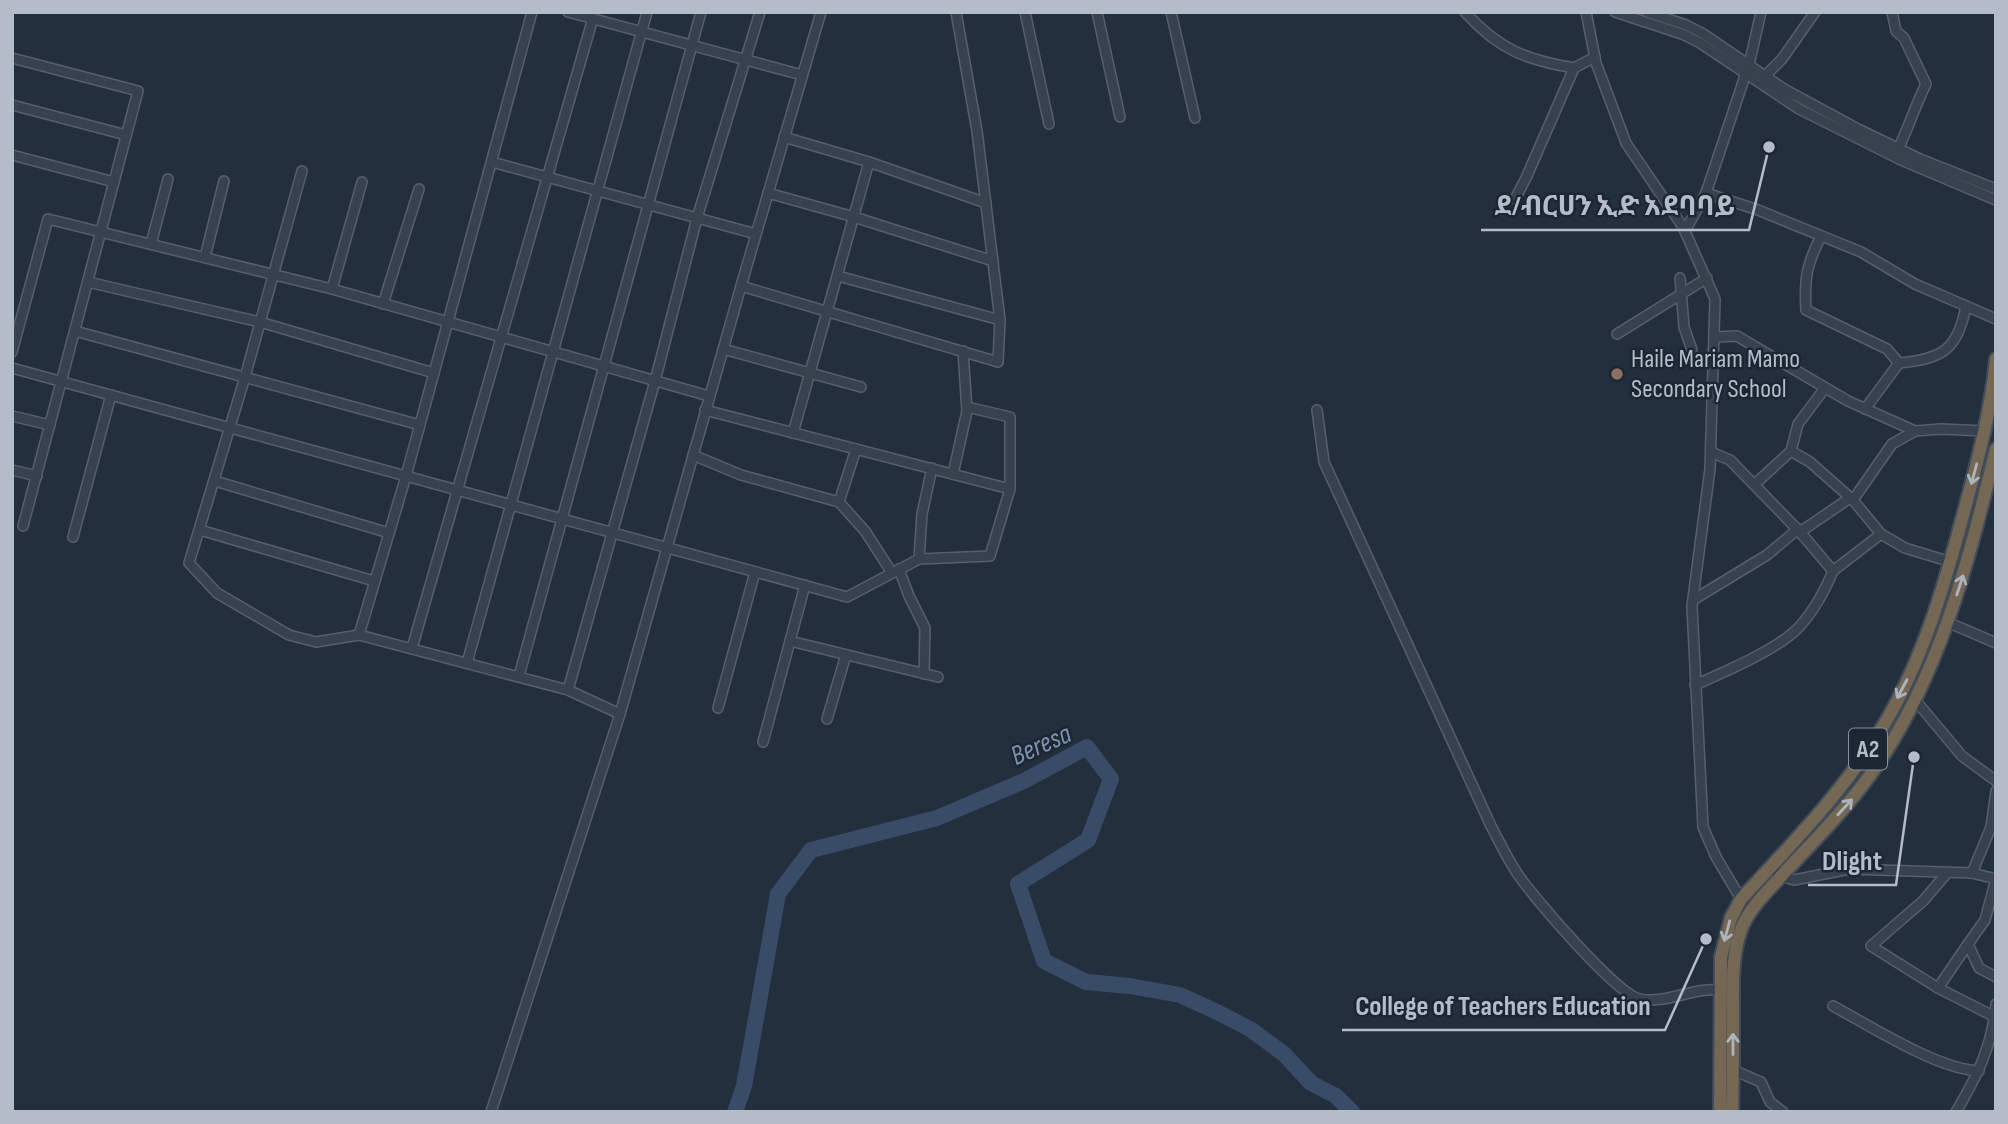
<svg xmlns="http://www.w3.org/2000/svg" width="2008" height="1124" viewBox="0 0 2008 1124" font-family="'Sofia Sans Condensed','Noto Sans Ethiopic',sans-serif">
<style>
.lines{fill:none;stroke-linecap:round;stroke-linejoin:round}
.river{stroke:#394c67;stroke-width:16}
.minor-casing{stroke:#565f6c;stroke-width:12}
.highway-casing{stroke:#434c59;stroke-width:16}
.minor{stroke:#38414e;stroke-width:9}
.highway{stroke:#746855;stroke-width:12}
.oneway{stroke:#aeb4bd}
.education-dot{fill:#8d6e63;stroke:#1d2633;stroke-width:2.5}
.labels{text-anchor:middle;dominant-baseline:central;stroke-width:5;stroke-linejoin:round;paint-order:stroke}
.shield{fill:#1d2633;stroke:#878f9c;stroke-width:2}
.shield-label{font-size:24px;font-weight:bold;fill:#b4bcc9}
.poi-label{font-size:26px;fill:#b4bcc9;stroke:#1d2633;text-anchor:start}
.water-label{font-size:28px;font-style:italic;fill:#7c92b1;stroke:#1d2633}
.leader{fill:none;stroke:#b4bcc9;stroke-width:2.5}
.callout-dot{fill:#b4bcc9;stroke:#1d2633;stroke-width:2.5}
.callout-label{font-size:28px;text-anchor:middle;font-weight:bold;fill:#b4bcc9;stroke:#1d2633;stroke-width:5;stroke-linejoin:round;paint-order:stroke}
</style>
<rect width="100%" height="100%" fill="#242f3e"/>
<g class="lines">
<path class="river" d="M735 1112 744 1086 778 894 811 850 937 818 1024 781 1087 747 1111 779 1088 840 1018 884 1044 961 1086 982 1130 986 1180 995 1215 1011 1250 1029 1284 1054 1311 1083 1336 1096 1352 1112"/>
<defs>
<g id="minor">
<path d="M532 12 406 476 359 635 568 690 620 714"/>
<path d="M568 12 802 75"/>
<path d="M956 12 977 131 1000 320"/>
<path d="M1025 12 1049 124"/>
<path d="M1097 12 1120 117"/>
<path d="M1171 12 1195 118"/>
<path d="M1465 12C1498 49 1526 60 1574 68"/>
<path d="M1586 12 1596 63 1626 143 1683 227 1715 299 1710 469 1692 606 1694 646 1703 827 1716 857 1741 899"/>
<path d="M1615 12 1682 34 1700 43 1799 109 1901 160 1996 200"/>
<path d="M1647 12 1686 25 1702 33 1784 89 1858 129 1920 159 1996 189"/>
<path d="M1892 12 1896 31 1904 38 1926 84C1915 106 1909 127 1898 149"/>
<path d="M12 58 138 91 23 526"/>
<path d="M1749 65 1761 12"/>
<path d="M1765 76 1782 59 1815 12"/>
<path d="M12 105 126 135"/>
<path d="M784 137 869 162 986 203"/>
<path d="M12 155 114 182"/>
<path d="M492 162 756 234"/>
<path d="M302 171 245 377 189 563 217 593 289 635 316 642 359 635"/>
<path d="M768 193 854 217 993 261"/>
<path d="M1706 193 1746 73"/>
<path d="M1515 199 1526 178 1574 68 1595 57"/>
<path d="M1685 231 1706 193 1758 210 1861 252 1915 284 1996 319"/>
<path d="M1821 236C1807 264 1804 278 1806 310L1887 349 1899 363"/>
<path d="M151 244 168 179"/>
<path d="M205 257 224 181"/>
<path d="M1680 278 1684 327 1692 350"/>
<path d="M88 282 260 322 434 373"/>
<path d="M741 286 998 362 1000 320 838 276"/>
<path d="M332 289 362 182"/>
<path d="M383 304 419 189"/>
<path d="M75 331 420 425"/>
<path d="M1617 334 1707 278"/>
<path d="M1715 337 1737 336 1848 401 1915 431 1941 429 1985 431"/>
<path d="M723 349 861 387"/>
<path d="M12 352 48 219 332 289 709 396"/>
<path d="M12 368 847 597 919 559 990 556 1010 489 705 410"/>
<path d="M1825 388 1798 424 1791 451 1810 462 1853 500"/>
<path d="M967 407 1010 417V489"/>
<path d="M1865 409 1899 363C1943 359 1958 349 1966 306"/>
<path d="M1317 410 1324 462 1491 826C1499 841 1507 858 1517 873 1532 896 1617 995 1640 999 1667 1005 1701 983 1725 992"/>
<path d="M12 416 50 425"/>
<path d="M1915 431 1892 444 1853 500 1881 534 1905 548 1951 562"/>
<path d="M793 433 869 162"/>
<path d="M1711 452 1730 460 1800 532"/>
<path d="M693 455 741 475 839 502 856 449"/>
<path d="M12 470 37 476"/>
<path d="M953 474 967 411 963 351"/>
<path d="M215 481 389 533"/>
<path d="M1755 484 1791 451"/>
<path d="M1850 498 1800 532 1833 571 1881 534"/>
<path d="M839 502 865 531 892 573"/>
<path d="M200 530 374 581"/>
<path d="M73 537 111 395"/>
<path d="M919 559 922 514 932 468"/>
<path d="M899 569 909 596 925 628 924 674"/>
<path d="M1693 600 1767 555 1798 529"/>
<path d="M1947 622 1996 643"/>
<path d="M790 641 938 677"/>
<path d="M412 648 593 18"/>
<path d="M467 663 647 12"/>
<path d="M519 676 701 12"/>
<path d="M1695 685C1724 672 1779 649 1799 627 1814 611 1825 590 1833 571"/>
<path d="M568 690 655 381 697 218 760 12"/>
<path d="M1916 701 1962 756 1996 781"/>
<path d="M718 708 755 572"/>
<path d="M827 719 846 655"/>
<path d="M763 742 805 585"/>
<path d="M1770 867 1781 876 1794 880 1849 869 1972 873 1996 879 1985 920 1968 944 1979 968 1996 977"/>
<path d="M1972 873 1991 827 1996 791"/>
<path d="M1968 944 1938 988 1995 1017"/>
<path d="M1938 988 1871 946 1923 901 1947 873"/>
<path d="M1833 1006C1872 1027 1937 1069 1979 1071"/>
<path d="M1733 1070 1761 1082 1770 1102 1783 1112"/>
<path d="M491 1112 620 714 741 286 821 12"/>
<path d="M1956 1112C1977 1076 1992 1047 1996 1004"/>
</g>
<g id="highway">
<path d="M1720 1112 1721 957 1731 918 1741 899C1789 847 1839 796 1877 736 1922 666 1945 584 1966 504 1979 456 1991 409 1996 359"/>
<path d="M1732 1112C1733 1080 1733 1048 1733 1016 1733 987 1731 955 1742 927 1751 906 1769 890 1784 873 1813 842 1843 812 1868 778 1939 681 1968 563 1996 449"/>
</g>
</defs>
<use href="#minor" class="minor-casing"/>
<use href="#highway" class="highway-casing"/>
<use href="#minor" class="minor"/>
<use href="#highway" class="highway"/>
</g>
<defs><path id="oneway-shaft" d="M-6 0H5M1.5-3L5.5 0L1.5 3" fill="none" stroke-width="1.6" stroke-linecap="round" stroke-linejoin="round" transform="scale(1.75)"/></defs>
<g class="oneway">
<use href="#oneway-shaft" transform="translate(1974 474) rotate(105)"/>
<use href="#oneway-shaft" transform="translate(1960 585) rotate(-72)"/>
<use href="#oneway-shaft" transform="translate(1902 689) rotate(118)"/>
<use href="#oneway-shaft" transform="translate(1845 807) rotate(-47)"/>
<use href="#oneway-shaft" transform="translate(1727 931) rotate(105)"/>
<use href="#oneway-shaft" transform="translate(1733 1044) rotate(-90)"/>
</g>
<circle class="education-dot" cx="1617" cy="374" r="7"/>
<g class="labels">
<rect class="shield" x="1849" y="728.5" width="38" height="41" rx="5"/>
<g class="shield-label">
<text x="1868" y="749">A2</text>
</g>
<g class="poi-label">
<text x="1631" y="359">Haile Mariam Mamo<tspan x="1631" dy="30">Secondary School</tspan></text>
</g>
<g class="water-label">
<text transform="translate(1041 745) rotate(-24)">Beresa</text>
</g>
</g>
<path class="leader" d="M1769 147L1749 230H1481M1914 757L1896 885H1808M1706 939L1665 1030H1342"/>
<g class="callout-dot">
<circle cx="1769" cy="147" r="7"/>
<circle cx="1914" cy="757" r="7"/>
<circle cx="1706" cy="939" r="7"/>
</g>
<g class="callout-label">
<text x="1615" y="215">ደ/ብርሀን ኢድ አደባባይ</text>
<text x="1852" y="870">Dlight</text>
<text x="1503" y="1015">College of Teachers Education</text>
</g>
<rect width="2008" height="1124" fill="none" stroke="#b4bcc9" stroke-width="28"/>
</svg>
